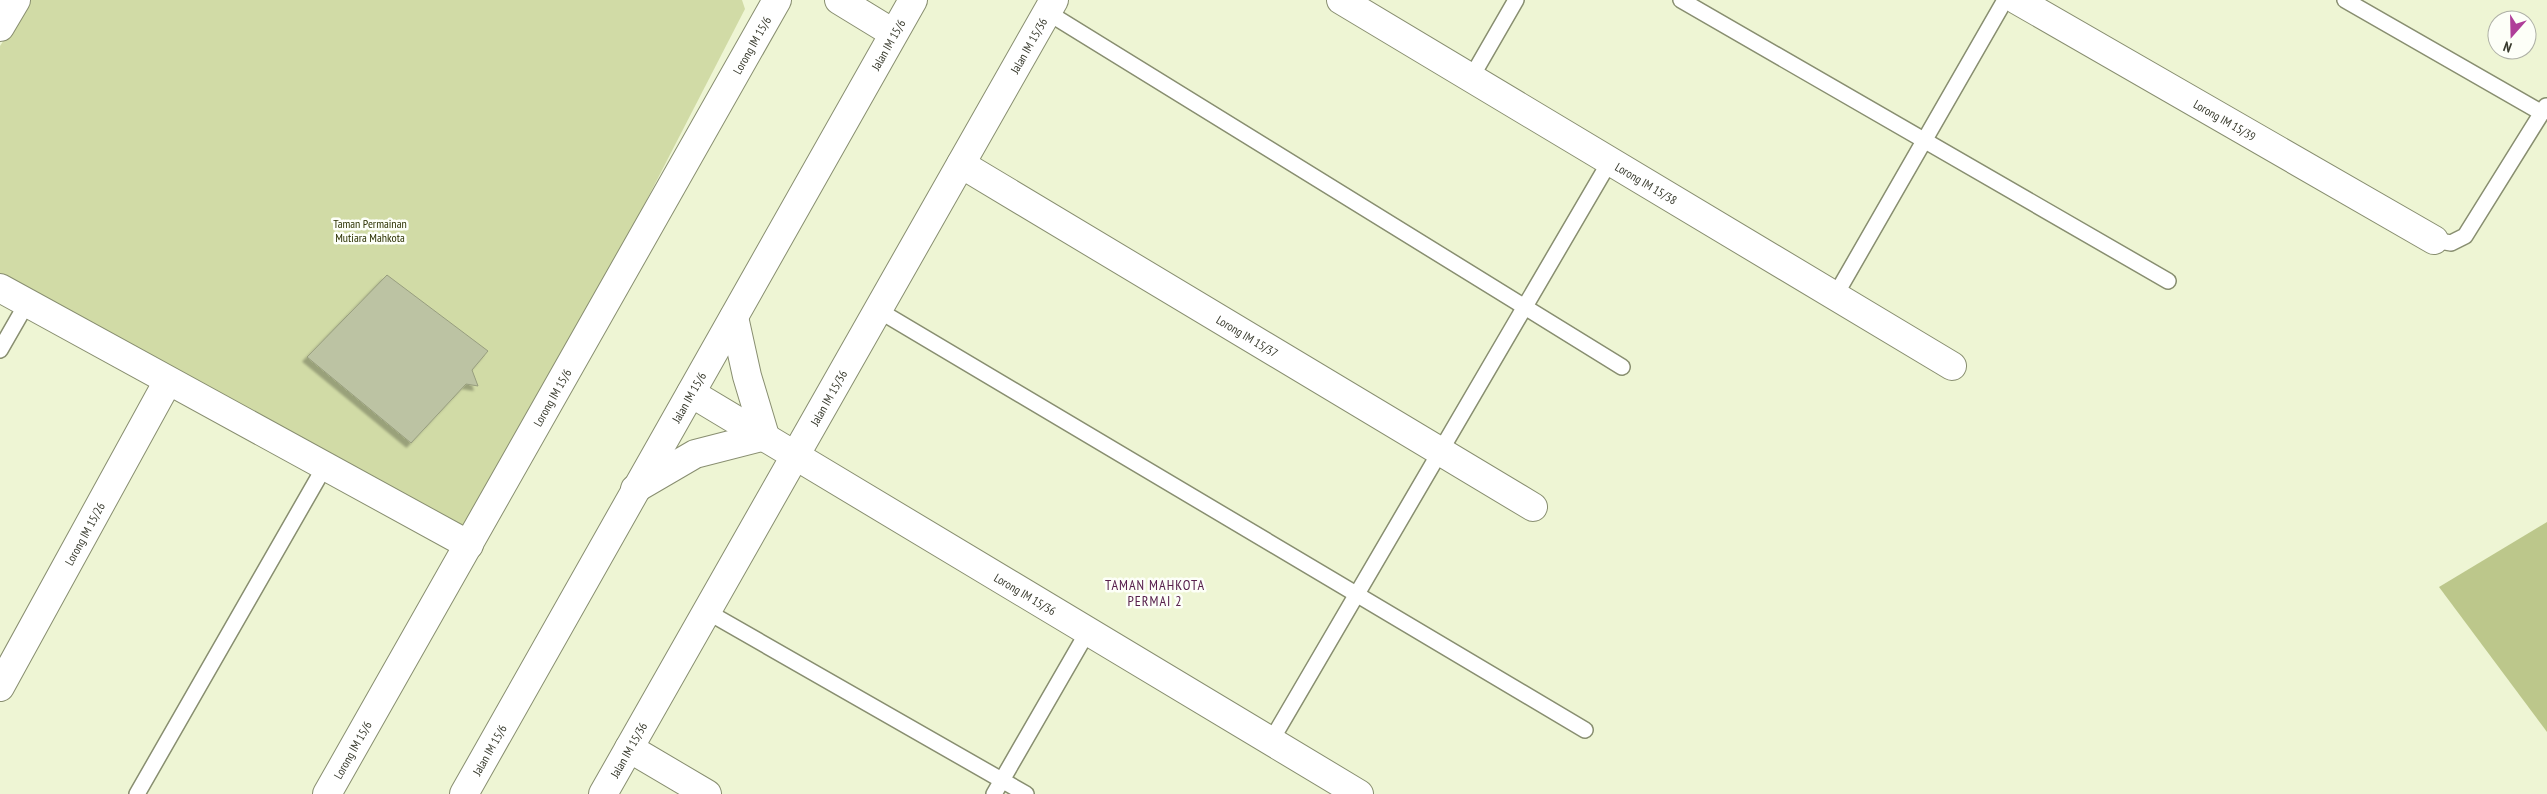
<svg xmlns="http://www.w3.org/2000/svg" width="2547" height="794" viewBox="0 0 2547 794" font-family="'PT Sans Narrow',sans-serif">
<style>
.green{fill:#d1dba6}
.forest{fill:#bcc78b}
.building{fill:#bcc3a3;stroke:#979d7e;filter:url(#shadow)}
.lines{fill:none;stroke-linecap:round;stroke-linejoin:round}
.lane-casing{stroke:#888e70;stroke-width:18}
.street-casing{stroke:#888e70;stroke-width:30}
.secondary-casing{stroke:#888e70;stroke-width:30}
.lane{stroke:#fff;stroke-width:15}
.street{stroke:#fff;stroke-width:28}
.secondary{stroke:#fff;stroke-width:28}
.labels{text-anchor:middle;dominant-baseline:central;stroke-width:5;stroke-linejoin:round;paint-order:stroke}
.street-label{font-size:12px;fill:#37392c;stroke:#fdfff8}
.park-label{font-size:12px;fill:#2d3304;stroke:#fdfff8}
.neighbourhood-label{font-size:14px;letter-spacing:1px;fill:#57204c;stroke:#fdfff8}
</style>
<defs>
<filter id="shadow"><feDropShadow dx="-4.5" dy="4.5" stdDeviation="1" flood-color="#0004"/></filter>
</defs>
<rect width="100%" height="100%" fill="#eef5d4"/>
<path class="green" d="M30 0H742L745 9 469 545 0 289V46Z"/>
<path class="forest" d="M2547 522V732L2439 587Z"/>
<path class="building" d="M387 275 488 351 472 370 478 386 466 384 411 443 307 357Z"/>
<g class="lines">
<defs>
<g id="lane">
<path d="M1681 0 2168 281"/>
<path d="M2345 0 2542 113"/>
<path d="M1047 12 1622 367"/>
<path d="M1471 78 1516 0"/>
<path d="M2434 240 2451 243 2465 236 2546 106"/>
<path d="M1835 296 2005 0"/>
<path d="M878 310 1585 730"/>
<path d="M0 350 27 303"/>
<path d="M706 611 1026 794"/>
<path d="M1271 741 1610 161"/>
<path d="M137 794 325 466"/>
<path d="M994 794 1088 631"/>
</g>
<g id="street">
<path d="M839 0 893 33"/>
<path id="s1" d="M1341 0 1952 366"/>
<path id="s2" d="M2017 0 2434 240"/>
<path d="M0 27 16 0"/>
<path id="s3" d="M961 164 1533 507"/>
<path d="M0 288 469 545"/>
<path id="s4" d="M691 393 1359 794"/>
<path d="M635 489 695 454 765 436 747 376 734 317"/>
<path id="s5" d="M0 687 168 381"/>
<path d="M629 748 707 794"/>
<path id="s6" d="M327 794 777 0"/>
<path id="s7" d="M603 794 1054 0"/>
</g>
<g id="secondary">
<path id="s8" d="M464 794 913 0"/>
</g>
</defs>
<use href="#lane" class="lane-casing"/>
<use href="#street" class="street-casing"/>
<use href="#secondary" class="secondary-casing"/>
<use href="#lane" class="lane"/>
<use href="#street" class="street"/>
<use href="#secondary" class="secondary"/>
</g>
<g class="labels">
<g class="street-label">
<text stroke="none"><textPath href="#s8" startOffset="861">Jalan IM 15/6</textPath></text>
<text stroke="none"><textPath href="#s6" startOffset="861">Lorong IM 15/6</textPath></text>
<text stroke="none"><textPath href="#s7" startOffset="861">Jalan IM 15/36</textPath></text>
<text stroke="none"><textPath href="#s2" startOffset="240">Lorong IM 15/39</textPath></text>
<text stroke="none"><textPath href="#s1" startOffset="356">Lorong IM 15/38</textPath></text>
<text stroke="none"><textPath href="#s3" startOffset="334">Lorong IM 15/37</textPath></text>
<text stroke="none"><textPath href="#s6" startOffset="456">Lorong IM 15/6</textPath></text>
<text stroke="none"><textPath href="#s8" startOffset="456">Jalan IM 15/6</textPath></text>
<text stroke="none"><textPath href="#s7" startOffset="456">Jalan IM 15/36</textPath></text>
<text stroke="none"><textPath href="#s5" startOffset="175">Lorong IM 15/26</textPath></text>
<text stroke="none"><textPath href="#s4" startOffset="390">Lorong IM 15/36</textPath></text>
<text stroke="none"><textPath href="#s6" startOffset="51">Lorong IM 15/6</textPath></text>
<text stroke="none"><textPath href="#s7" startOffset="51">Jalan IM 15/36</textPath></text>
<text stroke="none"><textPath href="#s8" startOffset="51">Jalan IM 15/6</textPath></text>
</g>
<g class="park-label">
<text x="370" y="223">Taman Permainan<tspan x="370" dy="14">Mutiara Mahkota</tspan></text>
</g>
<g class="neighbourhood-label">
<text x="1155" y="585">TAMAN MAHKOTA<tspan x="1155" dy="16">PERMAI 2</tspan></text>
</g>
</g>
<g transform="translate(2512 35) rotate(200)"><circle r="24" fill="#fdfff8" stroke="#aeb0a6"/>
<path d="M0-4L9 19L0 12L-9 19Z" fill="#af3e99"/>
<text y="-8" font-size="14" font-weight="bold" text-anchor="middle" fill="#37392c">N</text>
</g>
</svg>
